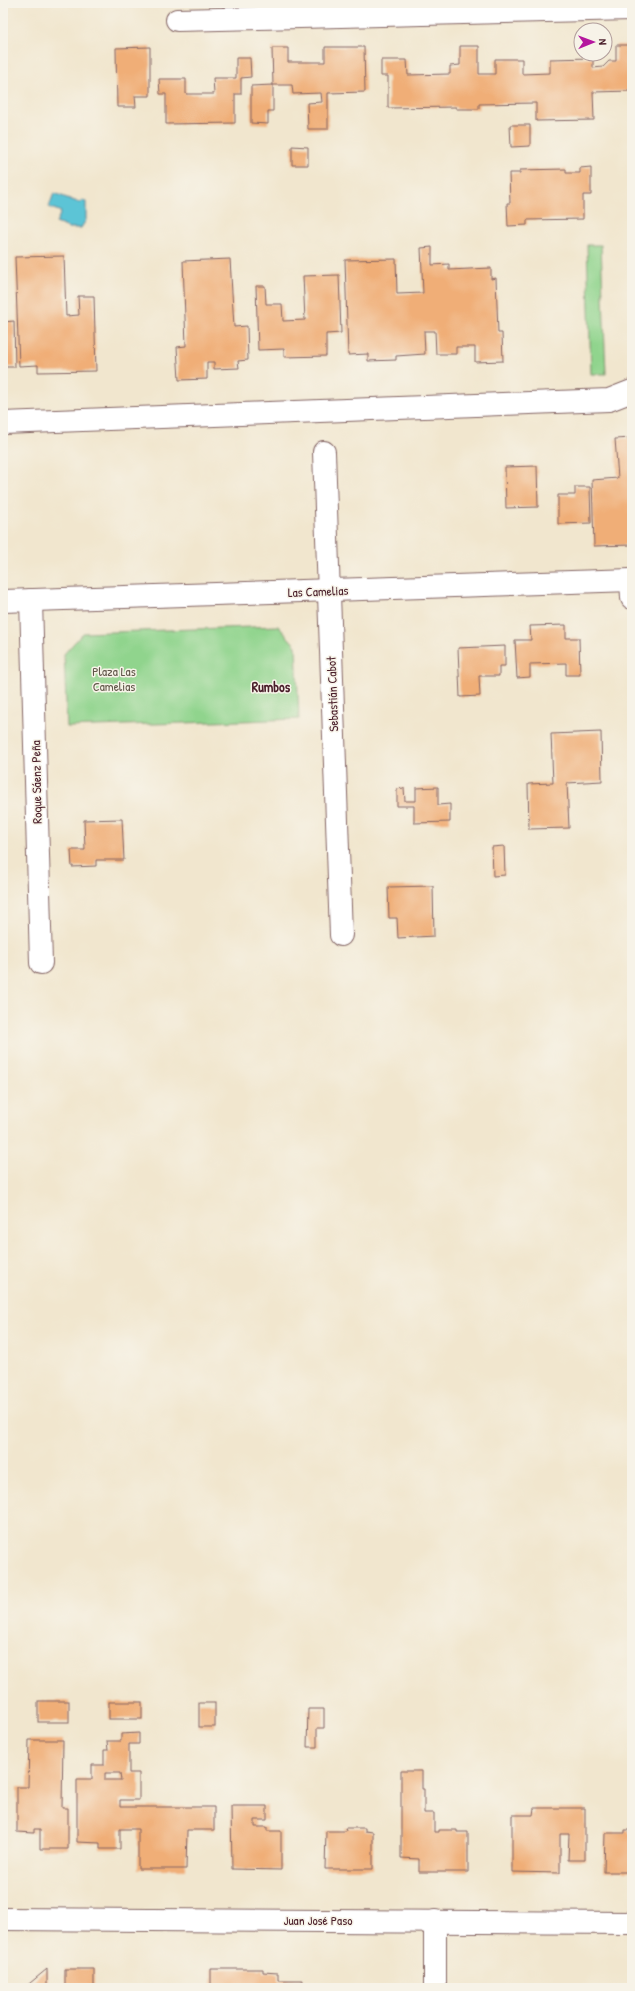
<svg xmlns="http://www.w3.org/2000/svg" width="635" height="1991" viewBox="0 0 635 1991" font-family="'Patrick Hand',sans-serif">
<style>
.green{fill:#90d48d;stroke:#6d7a5c}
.water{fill:#5bc4d6;stroke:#527280}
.building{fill:#f0ae77;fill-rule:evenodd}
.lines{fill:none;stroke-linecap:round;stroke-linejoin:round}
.minor-casing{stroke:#846564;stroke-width:24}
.minor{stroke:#fff;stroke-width:22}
.labels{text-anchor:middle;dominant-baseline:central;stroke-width:3;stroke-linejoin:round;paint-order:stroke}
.street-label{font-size:13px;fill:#4a1f2b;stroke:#f7f3e8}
.park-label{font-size:13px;fill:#5f5548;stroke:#f7f3e8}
.neighbourhood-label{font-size:14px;font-weight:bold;fill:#4a1f2b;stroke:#f7f3e8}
</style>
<rect width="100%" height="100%" fill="#f7f3e8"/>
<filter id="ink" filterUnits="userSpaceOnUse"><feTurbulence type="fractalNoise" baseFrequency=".025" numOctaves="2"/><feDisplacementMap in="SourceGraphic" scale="8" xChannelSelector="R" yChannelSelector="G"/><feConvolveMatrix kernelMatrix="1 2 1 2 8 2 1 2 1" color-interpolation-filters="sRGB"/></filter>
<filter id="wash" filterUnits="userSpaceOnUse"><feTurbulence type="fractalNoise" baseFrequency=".012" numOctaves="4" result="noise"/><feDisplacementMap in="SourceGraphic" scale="16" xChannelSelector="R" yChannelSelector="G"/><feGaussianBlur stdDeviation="0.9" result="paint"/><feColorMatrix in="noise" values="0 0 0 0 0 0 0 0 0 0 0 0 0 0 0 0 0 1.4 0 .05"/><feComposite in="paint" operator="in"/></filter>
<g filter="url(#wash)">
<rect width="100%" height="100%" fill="#f1e6ce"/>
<g class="green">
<path d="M587 245H601L606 374H591Z"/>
<path d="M278 626 296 646 299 719 67 727 64 654 83 633Z"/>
</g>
<path class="water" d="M54 193 80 203 82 200 86 202V220L81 228H69L56 223 61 212 49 207Z"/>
<g id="blocks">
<g class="building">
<path d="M616 45H632V91L593 92 594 120 536 121V103L479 104V109H456V107L388 108V76H381V60H407L408 75 450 74V66L460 65V46H479V74H495V59H522V74L550 73V59L593 58V68L603 67 609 61H616Z"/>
<path d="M150 47V96H135L136 107H117L116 48Z"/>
<path d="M325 47H364L365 92 328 93V129H308L307 103 322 102 321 93 293 94 292 85H273L272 48H288V62H325Z"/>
<path d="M236 58H250L251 77 241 78V94H235V123L166 124V94H160L159 79H186V94H214L213 78H236Z"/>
<path d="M273 85V111H268V124L251 123V86Z"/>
<path d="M510 125H530V146L511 147Z"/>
<path d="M292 146 308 147V165H292Z"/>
<path d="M591 167V195H583V219L527 220V225L508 226 507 203H510L509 173H520V170L566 169V173H580V168Z"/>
<path d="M432 247V265L449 264V270L491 268V279L496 278 498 333H502L503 361 475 362V347H456V354H436L435 331H424L425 354 396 356V360L368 361V354L348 355 345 260 396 259 397 294 423 293 421 248Z"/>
<path d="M64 256 66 316 79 315 78 296H94L96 371 38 372V365L19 366 15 257Z"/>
<path d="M230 259 234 327 247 326 248 360 238 361 239 368 214 369V362H207V379L179 380 177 347 186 346 183 261Z"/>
<path d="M339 275 341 333 326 334V356L284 357V349L258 350 256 286H265L266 304H282L283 321 305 320 303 276Z"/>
<path d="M14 321 15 367H3V322Z"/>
<path d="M632 438V545L594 546 592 480 618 478 615 439Z"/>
<path d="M537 466 538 507 506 508 505 467Z"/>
<path d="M575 487H590L591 523 558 524V495H575Z"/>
<path d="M566 625V638H579L580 675H566V663L530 664V677L517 678 515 640H531L530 626Z"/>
<path d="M505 646V666H499V676H479L480 696 460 697 458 648Z"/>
<path d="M601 732 602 781 567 783 569 828 529 829 528 784 553 783 551 734Z"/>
<path d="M438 787V805L450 804V822L414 823V806H397V789L404 788 405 801H416V788Z"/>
<path d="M122 819 124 860H96V866L72 867 71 850H85L84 820Z"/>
<path d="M504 846 505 875 493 876 492 847Z"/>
<path d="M433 886 434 936 398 938 397 918H389L388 887Z"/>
<rect x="38" y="1701" width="31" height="21"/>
<rect x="109" y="1702" width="33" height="17"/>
<rect x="199" y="1703" width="16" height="24"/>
<path d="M308 1709H324V1728H317V1747H307Z"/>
<path d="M139 1733V1744H129V1773H139V1800H120V1807H214V1830H187L186 1869H138V1829H120V1849H100V1843L77 1842V1779H92V1765H104V1750H108L107 1741H121V1734ZM105 1773H120L121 1780H105Z"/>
<path d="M29 1740H63L62 1808H68V1849H40V1829H34V1833L17 1832V1787H28Z"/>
<path d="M401 1771H422V1789H424V1813H434V1832H439V1830H457V1832H468V1872H419V1859L401 1858Z"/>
<path d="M231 1806H267V1820H255V1827H267V1831H281V1870L232 1869Z"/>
<path d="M534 1808H585V1860H568L569 1834H560V1873L512 1872V1815H533Z"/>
<path d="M345 1828H365V1831L373 1832V1869H325L326 1831H346Z"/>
<path d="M625 1830H629V1833H632V1872H604L605 1833H625Z"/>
<path d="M47 1969V1986L65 1987V1969H94V1988H24Z"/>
<path d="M211 1969H263V1972L278 1973V1980H302V1988H211Z"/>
</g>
</g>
</g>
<g filter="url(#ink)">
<use href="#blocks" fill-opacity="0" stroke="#846564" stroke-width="1"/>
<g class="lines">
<defs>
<g id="minor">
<path d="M177 20 632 9"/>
<path d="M3 423 609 400 632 391"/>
<path d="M324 452 341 935"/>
<path d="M631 580 632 598"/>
<path d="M31 600 41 963"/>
<path d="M3 601 632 580"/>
<path d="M3 1919 632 1923"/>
<path d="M435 1988V1921"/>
</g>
</defs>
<use href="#minor" class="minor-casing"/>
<use href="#minor" class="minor"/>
</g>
</g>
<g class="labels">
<g class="street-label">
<text transform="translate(318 591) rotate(-2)">Las Camelias</text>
<text transform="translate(332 694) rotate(-92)">Sebastián Cabot</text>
<text transform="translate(36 782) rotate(-91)">Roque Sáenz Peña</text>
<text x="318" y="1920">Juan José Paso</text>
</g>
<g class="park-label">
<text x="114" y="671">Plaza Las<tspan x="114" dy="15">Camelias</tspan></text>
</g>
<g class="neighbourhood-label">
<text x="271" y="686">Rumbos</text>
</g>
</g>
<rect width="635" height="1991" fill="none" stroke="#f7f3e8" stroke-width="16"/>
<g transform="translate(593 42) rotate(89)"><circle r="19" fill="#f7f3e8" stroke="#b29e9c"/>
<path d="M0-3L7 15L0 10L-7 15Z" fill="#b5179e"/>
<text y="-6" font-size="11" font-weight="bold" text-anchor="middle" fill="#4a1f2b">N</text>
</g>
</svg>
